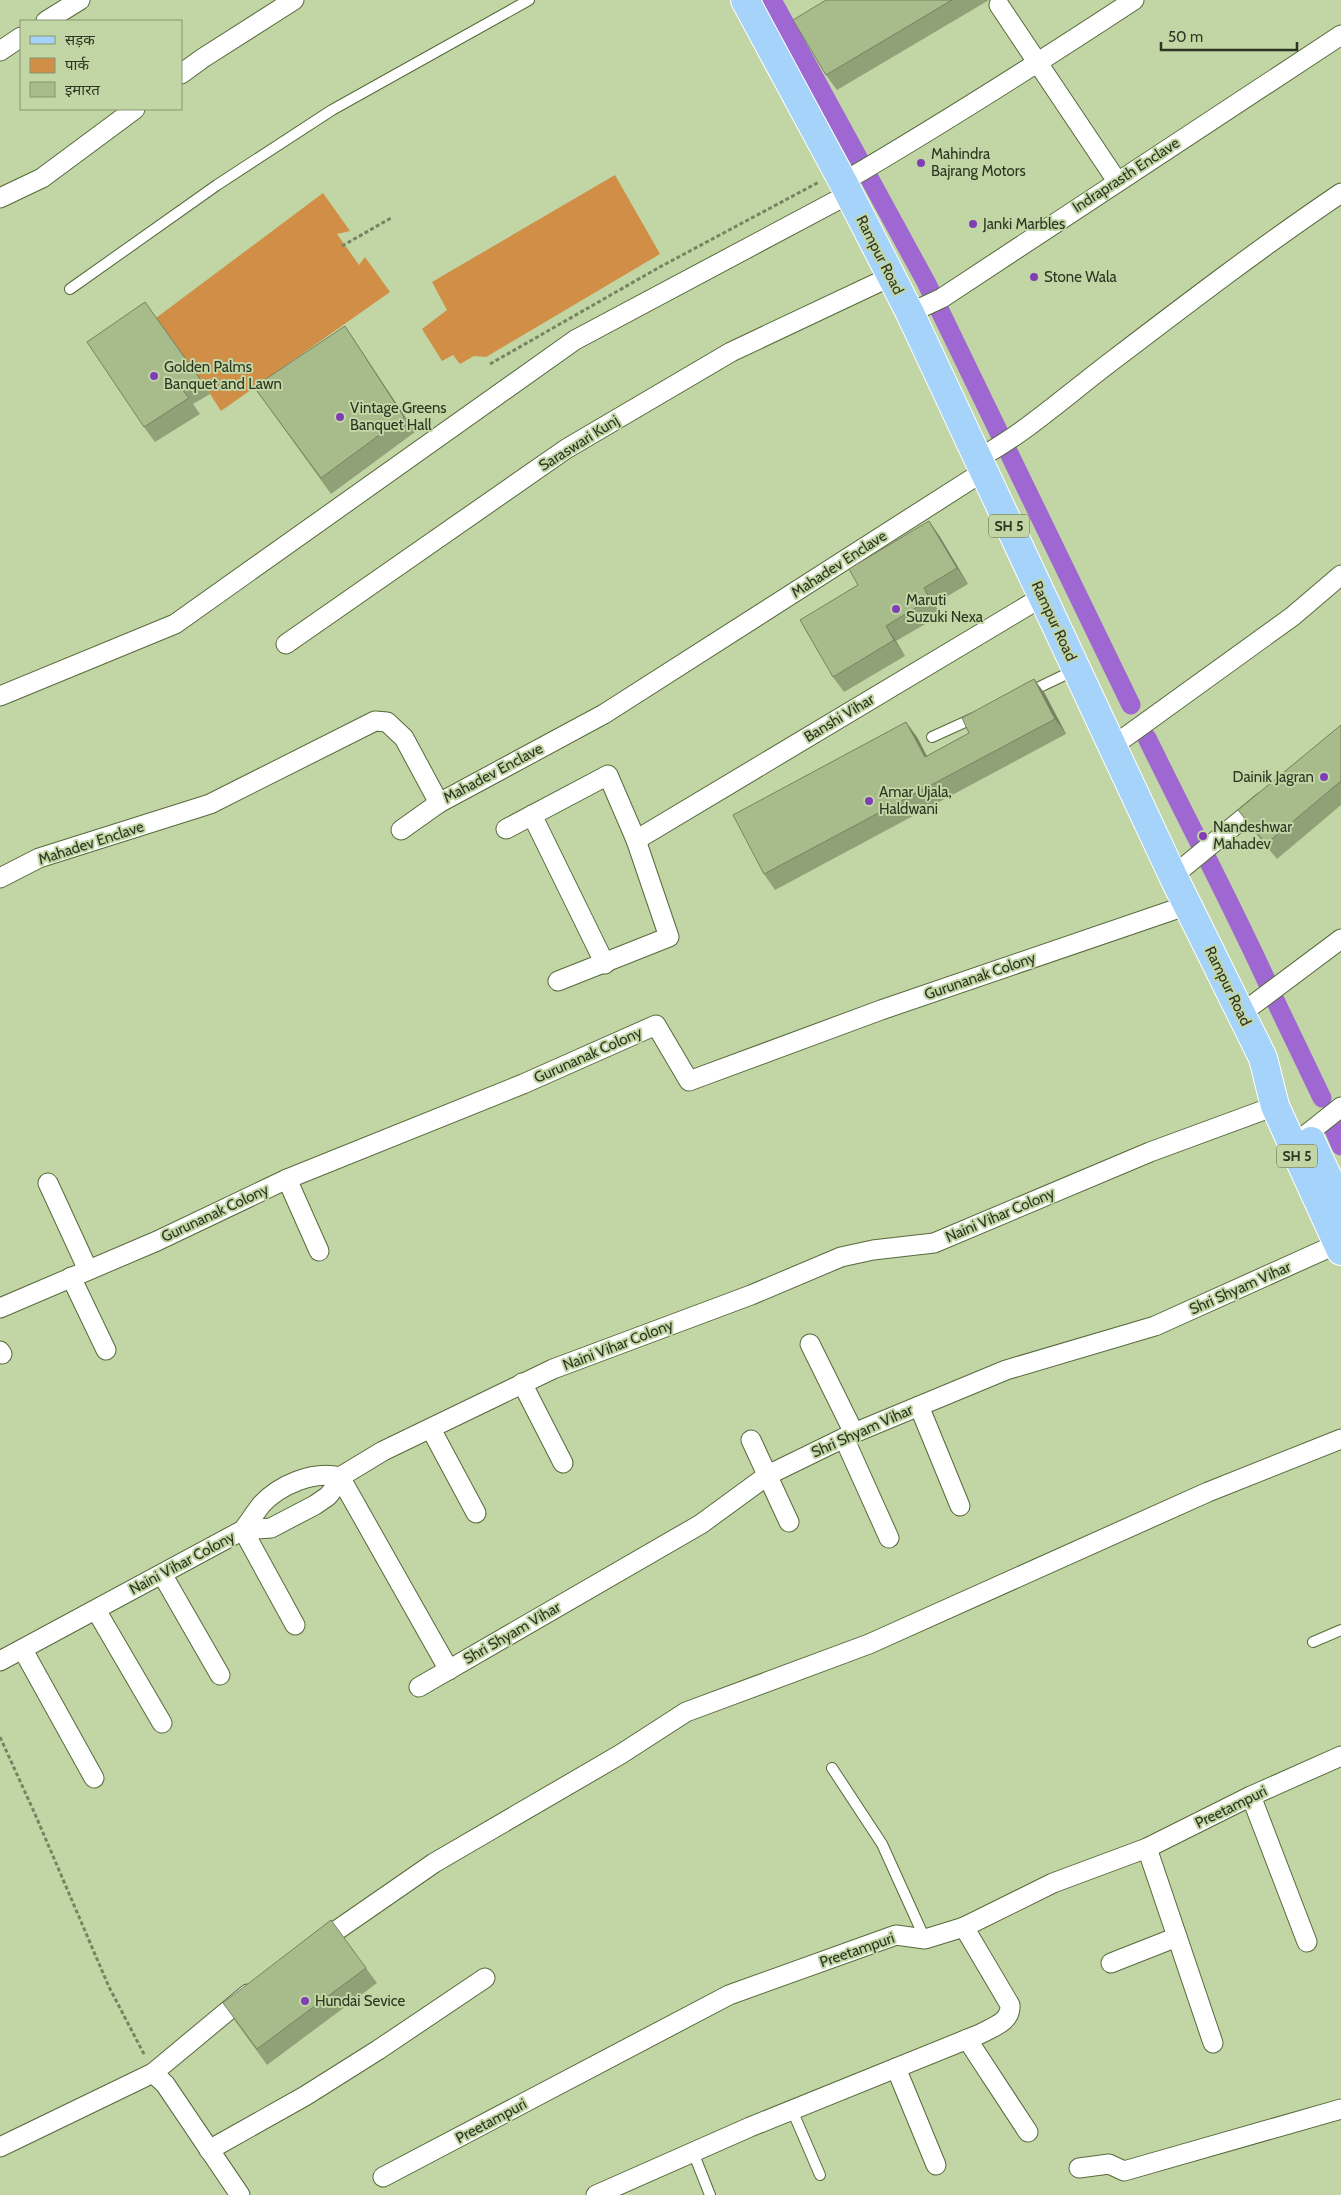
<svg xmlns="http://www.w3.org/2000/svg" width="1341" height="2195" viewBox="0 0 1341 2195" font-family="Cabin,'Noto Sans Devanagari',sans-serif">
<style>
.green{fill:#d08e46}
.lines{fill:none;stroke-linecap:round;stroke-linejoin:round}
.canal{stroke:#9f67d2;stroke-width:19}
.service-casing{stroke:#57693c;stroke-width:12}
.minor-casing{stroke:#57693c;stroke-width:21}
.primary-casing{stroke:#fff;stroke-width:30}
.path{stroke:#768462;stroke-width:3;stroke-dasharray:4 2.5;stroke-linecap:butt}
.service{stroke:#fff;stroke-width:10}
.minor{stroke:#fff;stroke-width:19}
.primary{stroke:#a6d3f9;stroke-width:28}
.wall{fill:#90a178}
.shaded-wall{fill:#768361}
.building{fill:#a8bb8b;stroke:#768361}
.poi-dot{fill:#7f3eb3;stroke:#c1d6a4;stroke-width:2}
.labels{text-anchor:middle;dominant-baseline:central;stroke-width:4;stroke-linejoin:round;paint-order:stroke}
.shield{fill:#c1d6a4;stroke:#5a6549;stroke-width:1}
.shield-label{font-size:14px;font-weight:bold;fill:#2e3522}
.poi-label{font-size:15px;fill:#2e3522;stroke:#c1d6a4;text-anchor:start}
.street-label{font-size:15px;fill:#2e3522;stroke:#c1d6a4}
</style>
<rect width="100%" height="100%" fill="#c1d6a4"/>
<g class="green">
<path d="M615 175 660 254 486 357 474 356 460 364 453 355 442 361 422 329 447 310 432 282Z"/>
<path d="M323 193 350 231 337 234 359 265 365 257 390 292 221 411 210 394 156 318Z"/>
</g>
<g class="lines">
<g class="canal">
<path d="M772 0 926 282 1131 705"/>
<path d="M1147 738C1187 820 1230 901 1268 984"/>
<path d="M1275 1000 1322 1098"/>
<path d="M1330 1120 1341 1146"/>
</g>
<defs>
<g id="service">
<path d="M70 289 217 185 332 110 529 0"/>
<path d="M1027 693 1075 670"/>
<path d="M932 737 976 717"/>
<path d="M1313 1642 1341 1630"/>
<path d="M832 1768 882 1844 925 1939"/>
<path d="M792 2110 820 2175"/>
<path d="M693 2152 710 2195"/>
</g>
<g id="minor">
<path d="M999 5 1117 181"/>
<path d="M46 21 80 0"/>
<path d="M0 51 21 37"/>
<path d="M181 74 203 58 294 0"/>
<path d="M843 182C942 124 1038 63 1134 0"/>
<path d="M0 198 42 178 135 109"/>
<path d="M910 313 942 298 1341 35"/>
<path d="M979 458C1025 433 1066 396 1108 364 1184 306 1261 247 1341 193"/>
<path d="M286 644 566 449 731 352 892 276"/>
<path d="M0 696 175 624 575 340 849 194"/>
<path d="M1113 746 1293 616 1341 575"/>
<path d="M532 815 605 964"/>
<path d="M506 829 608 775 636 840 669 937 558 981"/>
<path d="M401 830 439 803"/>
<path d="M636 840 1042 597"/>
<path d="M1173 876 1263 802"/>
<path d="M0 878 39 858 210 804 375 721 387 722 404 738 439 803 604 714 984 471"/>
<path d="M1242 1013 1341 939"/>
<path d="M1307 1134 1341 1107"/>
<path d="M287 1179 319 1251"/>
<path d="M48 1183 88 1270"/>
<path d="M71 1277 106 1350"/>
<path d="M0 1308 157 1241 287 1179 523 1084 656 1025 689 1081 881 1010 1188 905"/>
<path d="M810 1344 854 1433"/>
<path d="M0 1351 2 1354"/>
<path d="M522 1383 563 1463"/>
<path d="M919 1406 960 1506"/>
<path d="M431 1429 476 1513"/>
<path d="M844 1438 889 1538"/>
<path d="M751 1440 789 1522"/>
<path d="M162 1574 220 1675"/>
<path d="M96 1610 162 1723"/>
<path d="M295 1625 243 1530C249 1522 255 1513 261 1505 279 1485 314 1470 340 1477L449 1670"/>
<path d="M23 1650 94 1778"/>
<path d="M0 1661 243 1530 271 1528 315 1505 328 1496 339 1482 340 1477 383 1451 553 1369 751 1295 841 1257 873 1250 934 1243 1150 1152 1275 1106"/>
<path d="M419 1687 701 1524 768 1475 854 1433 1006 1370 1155 1326 1337 1244"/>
<path d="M1251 1796 1307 1942"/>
<path d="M1147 1848 1213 2043"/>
<path d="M317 1944 434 1863 621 1754 686 1712 869 1644 1208 1492 1341 1439"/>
<path d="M1111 1963 1177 1937"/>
<path d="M967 2039 1028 2132"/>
<path d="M896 2068 936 2165"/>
<path d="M153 2073 165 2084 240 2195"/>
<path d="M0 2147 153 2073 248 1994"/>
<path d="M209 2150 305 2096 378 2050 485 1978"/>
<path d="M1079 2168 1109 2164 1124 2171 1341 2109"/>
<path d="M383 2177 729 1995 896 1935 925 1939 964 1927 1053 1883 1147 1848 1251 1796 1341 1756"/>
<path d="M596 2195 750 2127 980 2034C993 2027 1011 2022 1010 2005L964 1927"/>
</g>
<g id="primary">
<path d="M745 0 843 182 910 313 1173 876 1263 1058 1275 1106 1341 1251"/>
<path d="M1311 1141 1341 1206"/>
</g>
</defs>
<use href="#service" class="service-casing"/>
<use href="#minor" class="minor-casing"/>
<use href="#primary" class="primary-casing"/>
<g class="path">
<path d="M342 246 391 218"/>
<path d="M490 364 658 268 819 182"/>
<path d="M0 1737 35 1814 109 1987 145 2056"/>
</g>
<use href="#service" class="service"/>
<use href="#minor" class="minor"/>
<use href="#primary" class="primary"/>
</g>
<g class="wall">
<path d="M826 0H989L837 90 826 75Z"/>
<path d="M145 302 210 394 193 404 200 414 155 442 144 427Z"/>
<path d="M355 341 415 432 331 494 254 387Z"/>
<path d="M929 521 940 537 968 584 934 604 941 615 896 641 905 656 844 692 833 677 858 585Z"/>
<path d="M1034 679 1045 694 1066 734 775 890 764 874 917 737 927 756 969 733Z"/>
<path d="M1341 725V805L1277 859 1249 825 1238 810Z"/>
<path d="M366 1968 377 1983 267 2065 233 2018Z"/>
</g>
<g class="shaded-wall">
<path d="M345 326 355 341 415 432 404 417Z"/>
<path d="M929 521 940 537 968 584 957 568Z"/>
<path d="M924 588 934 604 941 615 930 599Z"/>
<path d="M886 626 896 641 905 656 894 640Z"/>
<path d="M1034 679 1045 694 1066 734 1055 719Z"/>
<path d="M906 722 917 737 935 773 925 757Z"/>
</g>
<g class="building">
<path d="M826 0H952L826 75 793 20Z"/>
<path d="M145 302 200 379 182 389 189 398 144 427 87 342Z"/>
<path d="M345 326 404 417 321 478 254 387Z"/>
<path d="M929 521 957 568 924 588 930 599 886 626 894 640 833 677 800 620 858 585 849 569Z"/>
<path d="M1034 679 1055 719 764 874 733 815 906 722 925 757 969 733 962 718Z"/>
<path d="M1341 725V781L1266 844 1238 810Z"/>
<path d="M331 1920 366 1968 257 2049 223 2003Z"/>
</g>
<g class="poi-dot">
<circle cx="921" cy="163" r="5"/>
<circle cx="973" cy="224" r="5"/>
<circle cx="1034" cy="277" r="5"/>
<circle cx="154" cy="376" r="5"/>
<circle cx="340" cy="417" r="5"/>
<circle cx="896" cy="609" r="5"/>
<circle cx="1324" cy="777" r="5"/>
<circle cx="869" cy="801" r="5"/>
<circle cx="1203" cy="836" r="5"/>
<circle cx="305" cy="2001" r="5"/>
</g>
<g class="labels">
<g class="shield">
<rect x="989" y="514.5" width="40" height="23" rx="4"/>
<rect x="1277" y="1144.5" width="40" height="23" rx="4"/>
</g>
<g class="shield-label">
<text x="1009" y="526">SH 5</text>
<text x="1297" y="1156">SH 5</text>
</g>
<g class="poi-label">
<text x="931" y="154">Mahindra<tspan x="931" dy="17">Bajrang Motors</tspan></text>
<text x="983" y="224">Janki Marbles</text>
<text x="1044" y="277">Stone Wala</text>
<text x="164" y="367">Golden Palms<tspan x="164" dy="17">Banquet and Lawn</tspan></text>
<text x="350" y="408">Vintage Greens<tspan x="350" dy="17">Banquet Hall</tspan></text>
<text x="906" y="600">Maruti<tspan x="906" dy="17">Suzuki Nexa</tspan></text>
<text x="1314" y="777" text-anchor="end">Dainik Jagran</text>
<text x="879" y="792">Amar Ujala,<tspan x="879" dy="17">Haldwani</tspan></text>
<text x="1213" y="827">Nandeshwar<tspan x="1213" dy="17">Mahadev</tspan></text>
<text x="315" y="2001">Hundai Sevice</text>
</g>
<g class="street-label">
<text transform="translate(1126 175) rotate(-33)">Indraprasth Enclave</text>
<text transform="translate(880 255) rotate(63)">Rampur Road</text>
<text transform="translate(579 443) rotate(-32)">Saraswari Kunj</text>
<text transform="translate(839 564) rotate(-33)">Mahadev Enclave</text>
<text transform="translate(1054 621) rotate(65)">Rampur Road</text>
<text transform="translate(839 718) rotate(-31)">Banshi Vihar</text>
<text transform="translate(493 773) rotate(-28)">Mahadev Enclave</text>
<text transform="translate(91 843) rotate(-18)">Mahadev Enclave</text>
<text transform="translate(980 976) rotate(-19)">Gurunanak Colony</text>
<text transform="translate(1228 986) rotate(64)">Rampur Road</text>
<text transform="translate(588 1055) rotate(-24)">Gurunanak Colony</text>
<text transform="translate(215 1213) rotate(-25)">Gurunanak Colony</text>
<text transform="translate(1000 1215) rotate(-23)">Naini Vihar Colony</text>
<text transform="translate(1240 1288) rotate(-24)">Shri Shyam Vihar</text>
<text transform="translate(618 1345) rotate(-21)">Naini Vihar Colony</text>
<text transform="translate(862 1431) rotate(-24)">Shri Shyam Vihar</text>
<text transform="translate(182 1563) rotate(-28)">Naini Vihar Colony</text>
<text transform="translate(512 1633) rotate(-30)">Shri Shyam Vihar</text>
<text transform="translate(1231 1807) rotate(-26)">Preetampuri</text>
<text transform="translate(857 1950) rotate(-19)">Preetampuri</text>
<text transform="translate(491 2121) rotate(-28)">Preetampuri</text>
</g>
</g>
<rect x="20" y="20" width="162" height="90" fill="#c1d6a4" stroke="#869670"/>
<rect x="30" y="36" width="25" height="8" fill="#a6d3f9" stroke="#869670"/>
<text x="65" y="45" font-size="15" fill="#2e3522">सड़क</text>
<rect x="30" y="58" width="25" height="15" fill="#d08e46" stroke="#869670"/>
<text x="65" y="70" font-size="15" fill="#2e3522">पार्क</text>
<rect x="30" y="82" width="25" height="15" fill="#a8bb8b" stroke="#869670"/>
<text x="65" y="95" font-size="15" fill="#2e3522">इमारत</text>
<path d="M1161 42v8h136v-8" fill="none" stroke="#2e3522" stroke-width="2.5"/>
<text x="1168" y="42" font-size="15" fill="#2e3522" stroke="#c1d6a4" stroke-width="4" paint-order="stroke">50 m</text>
</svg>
